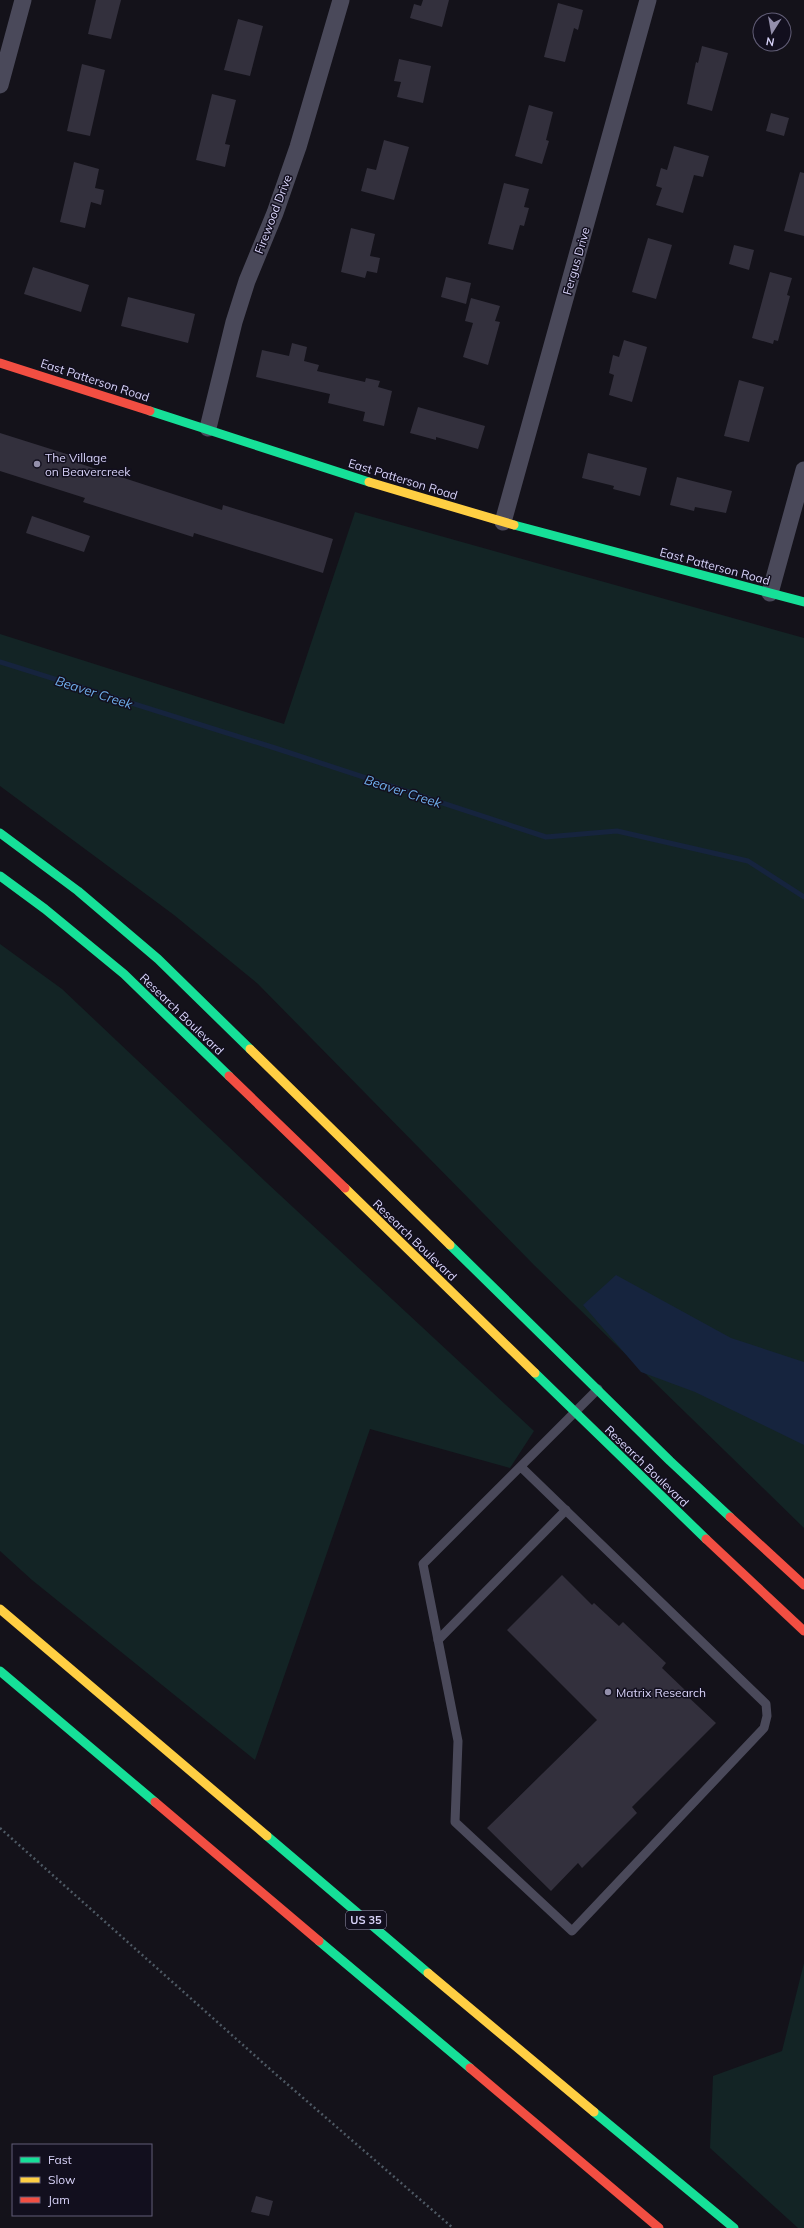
<svg xmlns="http://www.w3.org/2000/svg" width="804" height="2228" viewBox="0 0 804 2228" font-family="Mulish,sans-serif">
<style>
.green{fill:#132425}
.water{fill:#16243e}
.lines{fill:none;stroke-linecap:round;stroke-linejoin:round}
.stream{stroke:#16243e;stroke-width:5}
.building{fill:#33303d}
.path{stroke:#4e5964;stroke-width:2.5;stroke-dasharray:2 3;stroke-linecap:butt}
.lane{stroke:#4a495a;stroke-width:9}
.street{stroke:#4a495a;stroke-width:17}
.fast{stroke:#16e098;stroke-width:9}
.slow{stroke:#ffcf43;stroke-width:9}
.jam{stroke:#f24e42;stroke-width:9}
.poi-dot{fill:#938fab;stroke:#120f1e;stroke-width:1.5}
.labels{text-anchor:middle;dominant-baseline:central;stroke-width:3;stroke-linejoin:round;paint-order:stroke}
.shield{fill:#120f1e;stroke:#9d98b7;stroke-width:1}
.shield-label{font-size:11px;font-weight:bold;fill:#d8d3f9}
.street-label{font-size:12px;fill:#d8d3f9;stroke:#120f1e}
.poi-label{font-size:12px;fill:#d8d3f9;stroke:#120f1e;text-anchor:start}
.water-label{font-size:13px;font-style:italic;fill:#6faeeb;stroke:#120f1e}
</style>
<rect width="100%" height="100%" fill="#14121a"/>
<g class="green">
<path d="M355 512 804 638V1528L534 1265 258 984 174 915 0 786V634L284 724Z"/>
<path d="M0 944 62 989 267 1183 534 1431 510 1468 370 1429 255 1760 32 1580 0 1551Z"/>
<path d="M804 1963V2228H798L710 2148 713 2076 782 2051Z"/>
</g>
<path class="water" d="M616 1275 731 1338 804 1362V1445L695 1392 641 1372 583 1305Z"/>
<g class="lines">
<path class="stream" d="M0 662 275 748 546 837 617 831 748 861 804 897"/>
</g>
<g class="building">
<path d="M96 0H121L111 39 88 34Z"/>
<path d="M423 0H449L442 27 410 18 414 4 421 6Z"/>
<path d="M558 3 583 10 578 30 574 28 565 62 544 57Z"/>
<path d="M238 19 263 26 250 76 224 70Z"/>
<path d="M702 46 728 53 712 111 687 104 696 62 698 63Z"/>
<path d="M399 59 431 66 423 103 397 97 401 82 394 81Z"/>
<path d="M82 64 105 70 90 136 67 131Z"/>
<path d="M212 94 236 100 225 144 230 145 225 167 196 160Z"/>
<path d="M529 105 553 112 546 140 549 141 542 164 515 156Z"/>
<path d="M771 113 789 118 784 136 766 131Z"/>
<path d="M384 140 409 147 394 200 361 191 367 168 376 170Z"/>
<path d="M674 146 709 156 703 177 694 175 683 213 656 205 662 188 656 186 661 168 667 170Z"/>
<path d="M74 162 99 169 95 188 104 190 101 205 91 202 85 228 60 222Z"/>
<path d="M800 172 804 173V236L784 231Z"/>
<path d="M504 183 529 189 524 207 529 208 524 226 520 225 513 250 488 244Z"/>
<path d="M351 228 375 234 370 256 380 258 377 273 367 271 365 278 341 272Z"/>
<path d="M648 238 672 245 656 299 632 292Z"/>
<path d="M734 245 754 250 749 270 729 264Z"/>
<path d="M33 267 89 285 81 312 24 294Z"/>
<path d="M770 272 792 278 787 295 790 296 778 341 774 340 773 344 752 338Z"/>
<path d="M446 277 471 283 466 304 441 297Z"/>
<path d="M128 297 195 314 188 343 121 326Z"/>
<path d="M471 298 500 306 495 321 500 322 488 365 463 357 473 323 465 321Z"/>
<path d="M624 340 647 347 632 402 609 395 614 375 609 373 613 355 619 357Z"/>
<path d="M292 343 307 347 304 361 319 365 317 371 365 382 366 378 380 381 378 387 392 391 384 426 363 421 365 412 328 403 330 394 256 377 262 350 289 356Z"/>
<path d="M739 380 764 387 749 442 724 436Z"/>
<path d="M418 407 485 426 478 449 436 437V440L410 433Z"/>
<path d="M0 433 76 457 75 462 222 510 223 505 333 539 323 573 194 533 193 537 83 502 85 498 0 471Z"/>
<path d="M588 453 647 468 640 496 613 489 614 486 582 478Z"/>
<path d="M677 477 732 491 726 513 695 507 694 511 670 505Z"/>
<path d="M32 516 90 536 84 552 26 533Z"/>
<path d="M562 1575 592 1605 594 1603 619 1626 623 1622 666 1663 662 1668 686 1691 684 1693 716 1723 632 1807 637 1813 582 1868 578 1863 551 1891 487 1828 597 1720 507 1630Z"/>
<path d="M256 2196 273 2201 269 2216 251 2212Z"/>
</g>
<g class="lines">
<path class="path" d="M0 1828 271 2070 453 2228"/>
<g class="lane">
<path d="M521 1467 766 1704 767 1716 764 1728 572 1931 455 1822 458 1741 423 1564 598 1389"/>
<path d="M438 1640 566 1510"/>
</g>
<g class="street">
<path d="M0 85 23 0"/>
<path d="M208 428 234 322 247 281 275 213 298 147 341 0"/>
<path d="M503 522 648 0"/>
<path d="M770 593 804 470"/>
</g>
<g class="fast">
<path d="M150 411 369 482"/>
<path d="M514 525 804 602"/>
<path d="M0 833 78 891 158 959 250 1049"/>
<path d="M0 876 45 909 124 974 229 1076"/>
<path d="M450 1245 670 1461 730 1517"/>
<path d="M535 1373 706 1539"/>
<path d="M0 1671 155 1802"/>
<path d="M267 1836 428 1973"/>
<path d="M319 1941 470 2068"/>
<path d="M594 2112 734 2228"/>
</g>
<g class="slow">
<path d="M369 482 514 525"/>
<path d="M250 1049 450 1245"/>
<path d="M345 1188 535 1373"/>
<path d="M0 1609 267 1836"/>
<path d="M428 1973 594 2112"/>
</g>
<g class="jam">
<path d="M0 363 150 411"/>
<path d="M229 1076 345 1188"/>
<path d="M730 1517 804 1585"/>
<path d="M706 1539 804 1631"/>
<path d="M155 1802 319 1941"/>
<path d="M470 2068 659 2228"/>
</g>
</g>
<g class="poi-dot">
<circle cx="37" cy="464" r="4"/>
<circle cx="608" cy="1692" r="4"/>
</g>
<g class="labels">
<rect class="shield" x="346" y="1911" width="40" height="18" rx="3"/>
<g class="shield-label">
<text x="366" y="1920">US 35</text>
</g>
<g class="street-label">
<text transform="translate(273 214) rotate(-69)">Firewood Drive</text>
<text transform="translate(576 261) rotate(-74)">Fergus Drive</text>
<text transform="translate(95 380) rotate(18)">East Patterson Road</text>
<text transform="translate(403 479) rotate(17)">East Patterson Road</text>
<text transform="translate(715 566) rotate(15)">East Patterson Road</text>
<text transform="translate(182 1014) rotate(44)">Research Boulevard</text>
<text transform="translate(415 1240) rotate(44)">Research Boulevard</text>
<text transform="translate(647 1466) rotate(44)">Research Boulevard</text>
</g>
<g class="poi-label">
<text x="45" y="457">The Village<tspan x="45" dy="14">on Beavercreek</tspan></text>
<text x="616" y="1692">Matrix Research</text>
</g>
<g class="water-label">
<text transform="translate(94 692) rotate(18)">Beaver Creek</text>
<text transform="translate(403 791) rotate(18)">Beaver Creek</text>
</g>
</g>
<rect x="12" y="2144" width="140" height="72" fill="#120f1e" stroke="#615d76"/>
<rect x="20" y="2157" width="20" height="6" fill="#16e098" stroke="#615d76"/>
<text x="48" y="2164" font-size="12" fill="#d8d3f9">Fast</text>
<rect x="20" y="2177" width="20" height="6" fill="#ffcf43" stroke="#615d76"/>
<text x="48" y="2184" font-size="12" fill="#d8d3f9">Slow</text>
<rect x="20" y="2197" width="20" height="6" fill="#f24e42" stroke="#615d76"/>
<text x="48" y="2204" font-size="12" fill="#d8d3f9">Jam</text>
<g transform="translate(772 32) rotate(191)"><circle r="19" fill="#120f1e" stroke="#615d76"/>
<path d="M0-3L7 15L0 10L-7 15Z" fill="#938fab"/>
<text y="-6" font-size="11" font-weight="bold" text-anchor="middle" fill="#d8d3f9">N</text>
</g>
</svg>
